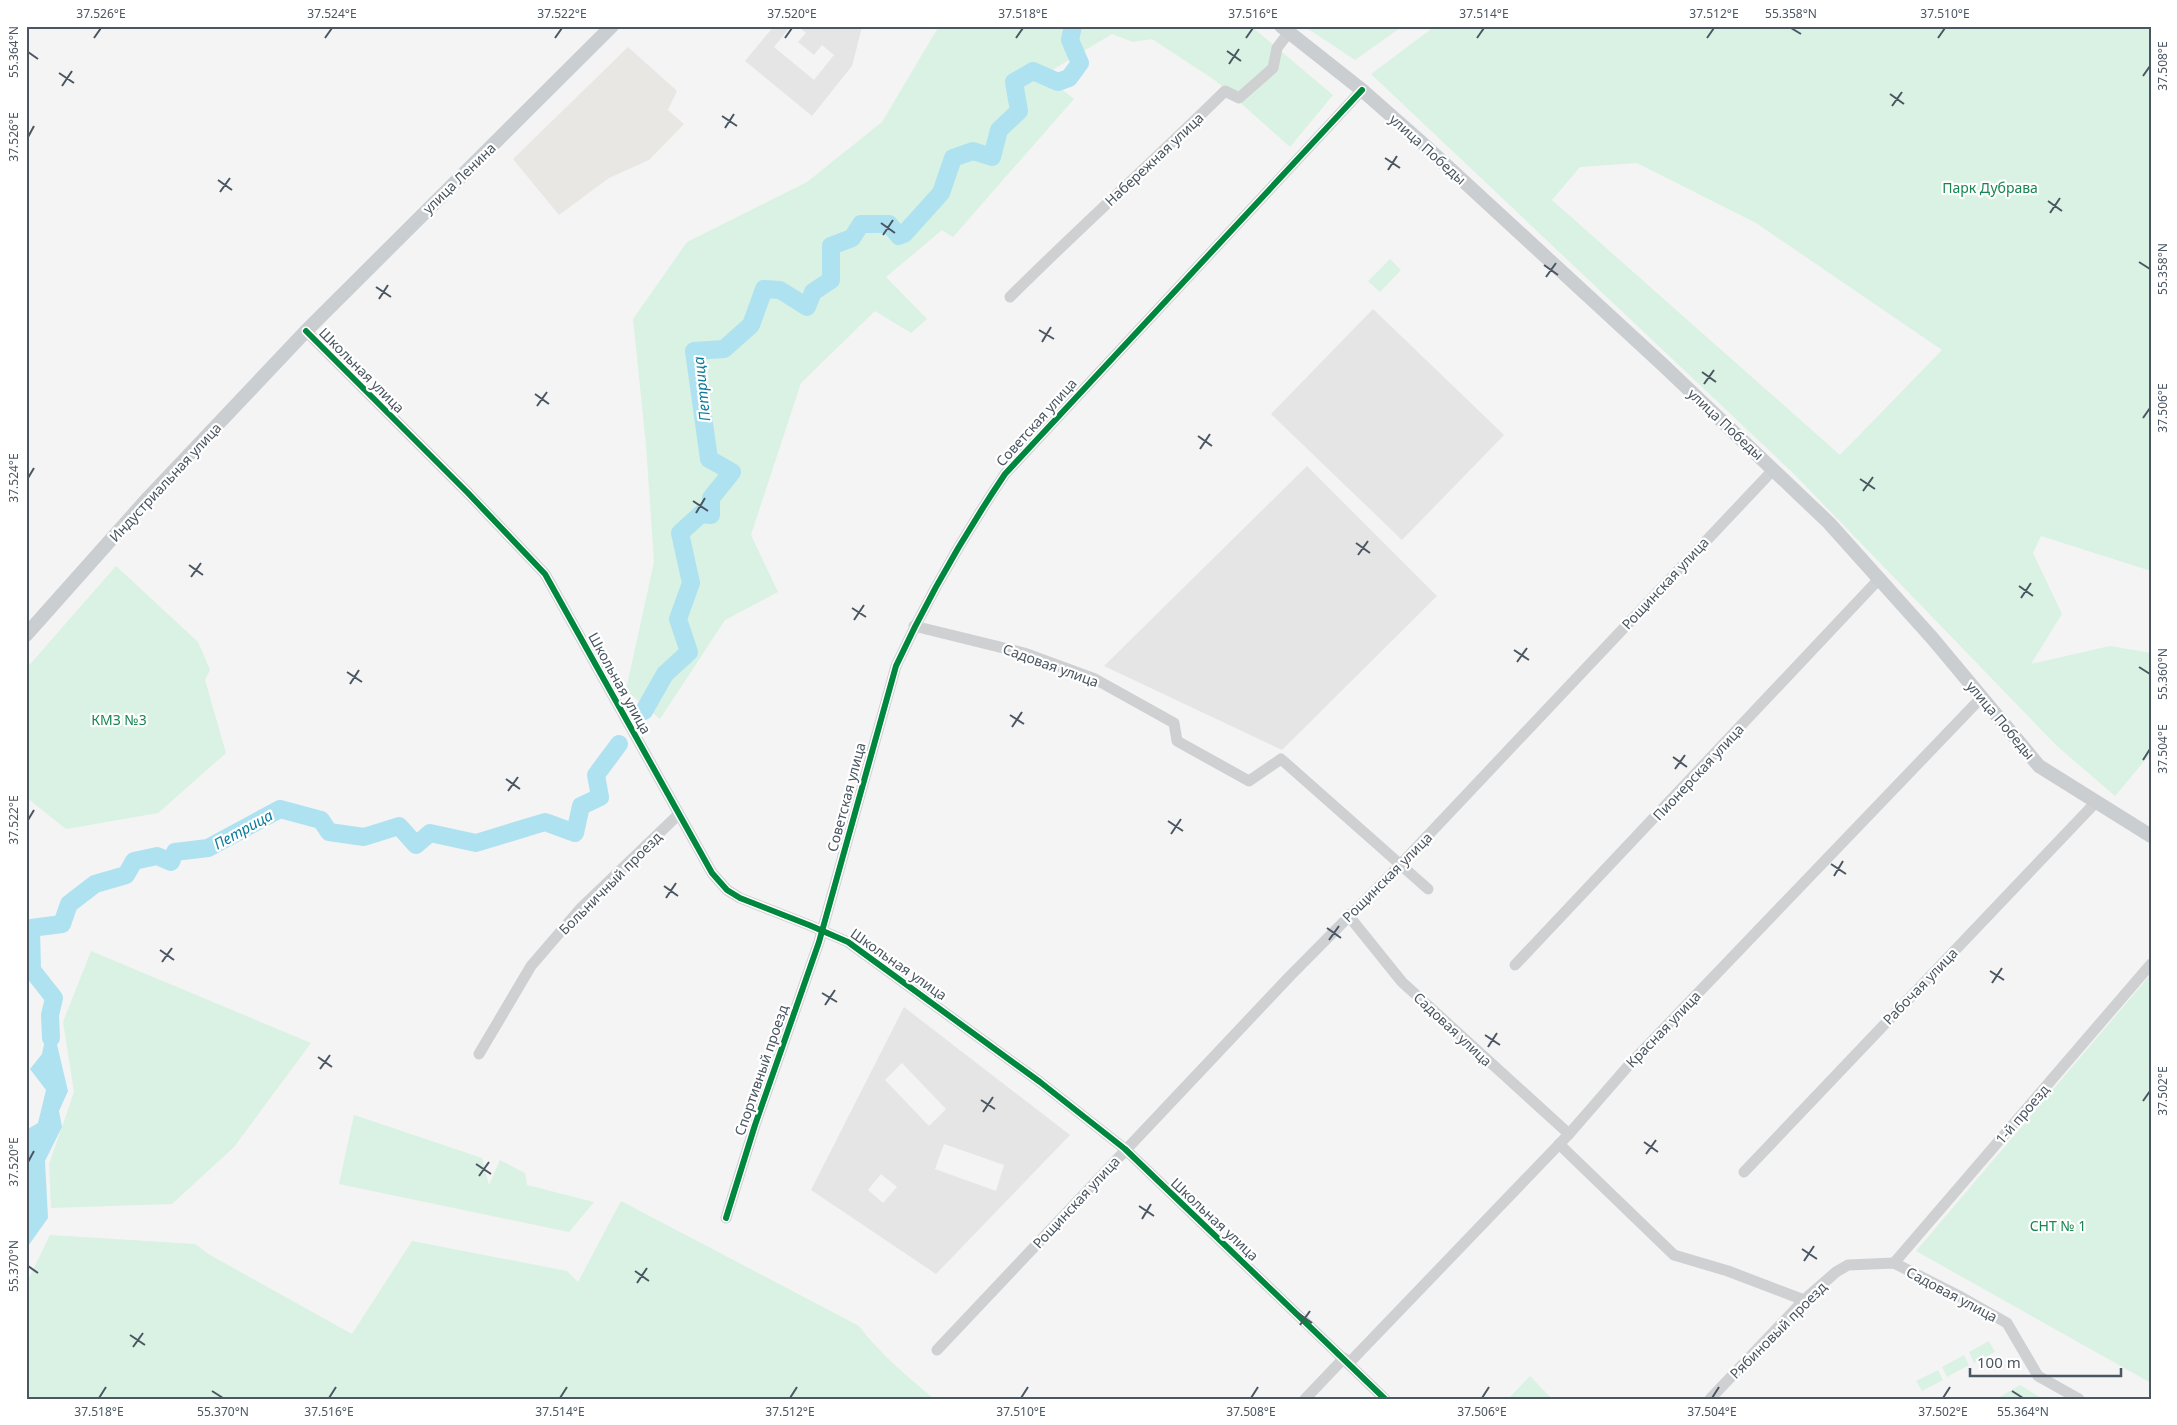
<svg xmlns="http://www.w3.org/2000/svg" width="2177" height="1425" viewBox="0 0 2177 1425" font-family="'Noto Sans',sans-serif">
<style>
.commercial{fill:#e8e7e3}
.education{fill:#e6e5e6;fill-rule:evenodd}
.green{fill:#d9f2e3;fill-rule:evenodd}
.water{fill:#aee2f0}
.lines{fill:none;stroke-linecap:round;stroke-linejoin:round}
.river{stroke:#aee2f0;stroke-width:18}
.minor{stroke:#ced0d2;stroke-width:11}
.major{stroke:#caced1;stroke-width:14}
.cycleway-casing{stroke:#fff;stroke-width:9}
.cycleway{stroke:#00873e;stroke-width:6}
.ticks{fill:none;stroke:#4a5661;stroke-width:2}
.labels{text-anchor:middle;dominant-baseline:central;stroke-width:4.5;stroke-linejoin:round;paint-order:stroke}
.street-label{font-size:14px;fill:#4a5661;stroke:#fff}
.park-label{font-size:14px;fill:#17864f;stroke:#fff}
.water-label{font-size:15px;font-style:italic;fill:#0c7c9b;stroke:#fff}
.neatline{fill:none;stroke:#4a5661;stroke-width:2}
.ticks-label{font-size:12px;text-anchor:middle;fill:#4a5661}
</style>
<rect width="100%" height="100%" fill="#f4f4f4"/>
<path class="commercial" d="M628 47 677 91 668 110 684 124 649 160 609 178 559 215 513 159Z"/>
<g class="education">
<path d="M774 26H791L774 47 814 80 834 55 822 45 814 55 798 42 806 33 798 26 862 27 852 66 812 116 745 61Z"/>
<path d="M1373 309 1504 435 1402 540 1271 414Z"/>
<path d="M1307 466 1437 596 1282 750 1104 666Z"/>
<path d="M904 1007 1070 1135 936 1274 811 1190ZM902 1063 946 1109 929 1126 885 1080ZM944 1144 1004 1165 996 1191 935 1169ZM881 1174 897 1187 883 1203 868 1190Z"/>
</g>
<g class="green">
<path d="M939 26H1251L1333 95 1290 147 1216 81 1152 39 1133 42 1112 34 1044 75 1074 99 953 237 942 230 886 277 927 319 911 333 875 311 801 383 751 535 778 592 725 620 660 719 626 690 654 562 646 445 633 319 687 242 807 182 882 122Z"/>
<path d="M1304 26H1403L1355 60Z"/>
<path d="M1435 26H2151V571L2041 536 2033 553 2062 614 2031 664 2110 646 2151 653V753L2115 796 2057 746 1795 475 1371 74ZM1637 163 1756 223 1942 350 1840 455 1552 200 1580 167Z"/>
<path d="M1390 259 1401 270 1380 292 1368 281Z"/>
<path d="M116 566 198 642 210 670 205 680 226 753 158 813 66 829 26 797V669Z"/>
<path d="M91 951 311 1043 234 1147 172 1204 51 1208 49 1164 74 1092 63 1022Z"/>
<path d="M2151 974V1383L1916 1251Z"/>
<path d="M354 1115 482 1158 489 1185 500 1160 525 1173 527 1185 594 1202 569 1232 339 1184Z"/>
<path d="M621 1201 859 1326C880 1354 907 1376 934 1399H26V1284L50 1235 195 1244 210 1255 352 1334 412 1241 567 1271 578 1282Z"/>
<path d="M1989 1341 1995 1352 1974 1363 1969 1352Z"/>
<path d="M1964 1355 1969 1365 1947 1377 1942 1367Z"/>
<path d="M1938 1370 1943 1380 1922 1391 1916 1381Z"/>
<path d="M1530 1376 1552 1399H1508Z"/>
<path d="M2020 1385 2043 1399H1996Z"/>
</g>
<path class="water" d="M50 1015 68 1091 59 1111 62 1127 45 1161 48 1218 26 1249V1130L38 1123 46 1090 30 1069 42 1054Z"/>
<g class="lines">
<g class="river">
<path d="M644 711 665 674 689 652 678 619 691 583 680 533 701 514 711 515V498L732 472 709 459 694 351 724 349 751 325 764 289 780 290 807 307 813 292 831 280V246L852 238 861 224H889L899 236 904 234 941 193 953 158 973 151 992 157 999 130 1019 111 1014 82 1033 71 1058 82 1069 78 1080 63 1070 40 1073 26"/>
<path d="M51 1038 50 1015 54 998 32 970 31 928 62 924 69 904 95 884 126 875 134 861 157 856 171 862 175 852 208 848 280 809 321 820 329 832 364 837 399 826 416 845 430 833 476 843 545 822 575 833 581 806 600 797 596 775 619 744"/>
</g>
<g class="minor">
<path d="M1010 297C1080 227 1154 161 1225 91L1239 98 1273 68 1277 48 1289 32"/>
<path d="M306 331 468 493 545 574 712 873 727 890 740 898 809 925 848 942 1040 1082 1125 1149 1385 1399"/>
<path d="M914 626 1024 653 1095 679 1174 723 1177 741 1249 781 1281 759 1428 889"/>
<path d="M1348 915 1402 982 1569 1134"/>
<path d="M1515 965 1880 578"/>
<path d="M479 1054 531 966 580 909 679 814"/>
<path d="M1559 1144 1674 1255 1728 1271 1804 1300"/>
<path d="M1744 1172 2097 801"/>
<path d="M726 1218 755 1125 819 942 896 666C927 599 964 535 1005 474L1362 90"/>
<path d="M1894 1263 2151 964"/>
<path d="M937 1350 1290 976 1400 865 1774 469"/>
<path d="M1349 1363 1569 1134 1629 1065 1981 698"/>
<path d="M1305 1399 1344 1358"/>
<path d="M1710 1399 1804 1300 1836 1272 1848 1265 1894 1263 1961 1297 2007 1323 2038 1376 2079 1399"/>
</g>
<g class="major">
<path d="M1281 26 1362 90 1421 142 1662 364 1829 523 1933 639 2039 766 2151 836"/>
<path d="M26 635 148 498 306 331 612 26"/>
</g>
<defs>
<g id="cycleway">
<path d="M306 331 468 493 545 574 712 873 727 890 740 898 809 925 848 942 1040 1082 1125 1149 1385 1399"/>
<path d="M726 1218 755 1125 819 942 896 666C927 599 964 535 1005 474L1362 90"/>
</g>
</defs>
<use href="#cycleway" class="cycleway-casing"/>
<use href="#cycleway" class="cycleway"/>
</g>
<path class="ticks" d="M1791 28 1801 34M94 38 101 28M325 38 332 28M555 38 562 28M785 38 792 28M1016 38 1023 28M1246 38 1253 28M1477 38 1484 28M1707 38 1714 28M1938 38 1945 28M1227 51 1241 61M28 52 38 59M1229 64 1239 49M59 73 74 83M2143 76 2150 66M62 86 72 71M1890 94 1904 104M1892 106 1902 92M722 116 737 126M725 128 734 114M28 137 34 126M1385 158 1400 168M1388 170 1397 156M218 180 232 190M220 192 230 178M2048 201 2062 211M2050 213 2060 198M881 223 895 233M883 235 893 220M2139 262 2150 269M1544 265 1558 275M1546 277 1556 263M376 287 391 297M379 299 388 285M1039 330 1054 339M1042 342 1051 327M1702 372 1716 382M1704 384 1714 370M535 394 549 404M537 406 547 392M2143 418 2150 408M1198 436 1212 446M1200 449 1210 434M28 478 34 468M1860 479 1875 489M1863 491 1873 477M693 501 708 511M696 513 705 498M1356 543 1370 553M1358 555 1368 541M189 565 203 575M191 577 201 563M2019 586 2033 596M2021 598 2031 583M852 608 866 617M854 620 864 605M1514 650 1529 660M1517 662 1527 648M2139 667 2150 674M347 672 362 682M350 684 359 670M1010 715 1024 724M1012 727 1022 712M1673 757 1687 767M2143 760 2150 749M1675 769 1685 755M506 779 520 789M508 791 518 777M28 820 34 810M1168 821 1183 831M1171 834 1181 819M1831 864 1846 874M1834 876 1843 861M664 886 678 896M666 898 676 883M1327 928 1341 938M1329 940 1339 926M160 950 174 960M162 962 172 948M1990 971 2004 980M1992 983 2002 968M822 993 837 1002M825 1005 835 990M1485 1035 1500 1045M1488 1047 1497 1033M318 1057 332 1067M320 1069 330 1055M981 1100 995 1109M2143 1101 2150 1091M983 1112 993 1097M1644 1142 1658 1152M1646 1154 1656 1140M28 1162 34 1151M476 1164 491 1174M479 1176 489 1162M1139 1206 1154 1216M1142 1219 1151 1204M1802 1249 1817 1259M1804 1261 1814 1246M28 1266 38 1273M635 1271 649 1281M637 1283 647 1268M1298 1313 1312 1323M1300 1325 1310 1311M130 1335 145 1345M133 1347 143 1333M212 1391 223 1398M2012 1391 2023 1398M99 1398 106 1387M329 1398 336 1387M560 1398 567 1387M790 1398 797 1387M1021 1398 1028 1387M1251 1398 1258 1387M1482 1398 1489 1387M1712 1398 1719 1387M1943 1398 1950 1387"/>
<g class="labels">
<g class="street-label">
<text transform="translate(1428 149) rotate(42)">улица Победы</text>
<text transform="translate(1154 159) rotate(-43)">Набережная улица</text>
<text transform="translate(459 178) rotate(-44)">улица Ленина</text>
<text transform="translate(362 370) rotate(45)">Школьная улица</text>
<text transform="translate(1036 422) rotate(-48)">Советская улица</text>
<text transform="translate(1726 424) rotate(43)">улица Победы</text>
<text transform="translate(165 482) rotate(-47)">Индустриальная улица</text>
<text transform="translate(1665 583) rotate(-47)">Рощинская улица</text>
<text transform="translate(1051 665) rotate(20)">Садовая улица</text>
<text transform="translate(620 683) rotate(61)">Школьная улица</text>
<text transform="translate(2001 720) rotate(50)">улица Победы</text>
<text transform="translate(1698 772) rotate(-47)">Пионерская улица</text>
<text transform="translate(846 797) rotate(-75)">Советская улица</text>
<text transform="translate(1387 877) rotate(-45)">Рощинская улица</text>
<text transform="translate(610 883) rotate(-45)">Больничный проезд</text>
<text transform="translate(899 964) rotate(35)">Школьная улица</text>
<text transform="translate(1920 986) rotate(-46)">Рабочая улица</text>
<text transform="translate(1453 1029) rotate(43)">Садовая улица</text>
<text transform="translate(1663 1029) rotate(-46)">Красная улица</text>
<text transform="translate(761 1070) rotate(-71)">Спортивный проезд</text>
<text transform="translate(2022 1114) rotate(-49)">1-й проезд</text>
<text transform="translate(1076 1202) rotate(-47)">Рощинская улица</text>
<text transform="translate(1215 1219) rotate(43)">Школьная улица</text>
<text transform="translate(1952 1294) rotate(28)">Садовая улица</text>
<text transform="translate(1778 1330) rotate(-45)">Рябиновый проезд</text>
</g>
<g class="park-label">
<text x="1990" y="187">Парк Дубрава</text>
<text x="119" y="719">КМЗ №3</text>
<text x="2058" y="1225">СНТ № 1</text>
</g>
<g class="water-label">
<text transform="translate(701 389) rotate(-96)">Петрица</text>
<text transform="translate(243 829) rotate(-29)">Петрица</text>
</g>
</g>
<rect width="2177" height="1425" fill="none" stroke="#ffffff" stroke-width="55"/>
<path d="M1970 1368v8h151v-8" fill="none" stroke="#4a5661" stroke-width="2.5"/>
<text x="1977" y="1368" font-size="15" fill="#4a5661" stroke="#ffffff" stroke-width="4" paint-order="stroke">100 m</text>
<rect x="28" y="28" width="2122" height="1370" class="neatline"/>
<g class="ticks-label">
<text x="101" y="18">37.526°E</text>
<text x="332" y="18">37.524°E</text>
<text x="562" y="18">37.522°E</text>
<text x="792" y="18">37.520°E</text>
<text x="1023" y="18">37.518°E</text>
<text x="1253" y="18">37.516°E</text>
<text x="1484" y="18">37.514°E</text>
<text x="1714" y="18">37.512°E</text>
<text x="1791" y="18">55.358°N</text>
<text x="1945" y="18">37.510°E</text>
<text transform="translate(14 52) rotate(-90)" y="4">55.364°N</text>
<text transform="translate(2163 66) rotate(-90)" y="4">37.508°E</text>
<text transform="translate(14 137) rotate(-90)" y="4">37.526°E</text>
<text transform="translate(2163 269) rotate(-90)" y="4">55.358°N</text>
<text transform="translate(2163 408) rotate(-90)" y="4">37.506°E</text>
<text transform="translate(14 478) rotate(-90)" y="4">37.524°E</text>
<text transform="translate(2163 674) rotate(-90)" y="4">55.360°N</text>
<text transform="translate(2163 749) rotate(-90)" y="4">37.504°E</text>
<text transform="translate(14 820) rotate(-90)" y="4">37.522°E</text>
<text transform="translate(2163 1091) rotate(-90)" y="4">37.502°E</text>
<text transform="translate(14 1162) rotate(-90)" y="4">37.520°E</text>
<text transform="translate(14 1266) rotate(-90)" y="4">55.370°N</text>
<text x="99" y="1416">37.518°E</text>
<text x="223" y="1416">55.370°N</text>
<text x="329" y="1416">37.516°E</text>
<text x="560" y="1416">37.514°E</text>
<text x="790" y="1416">37.512°E</text>
<text x="1021" y="1416">37.510°E</text>
<text x="1251" y="1416">37.508°E</text>
<text x="1482" y="1416">37.506°E</text>
<text x="1712" y="1416">37.504°E</text>
<text x="1943" y="1416">37.502°E</text>
<text x="2023" y="1416">55.364°N</text>
</g>
</svg>
